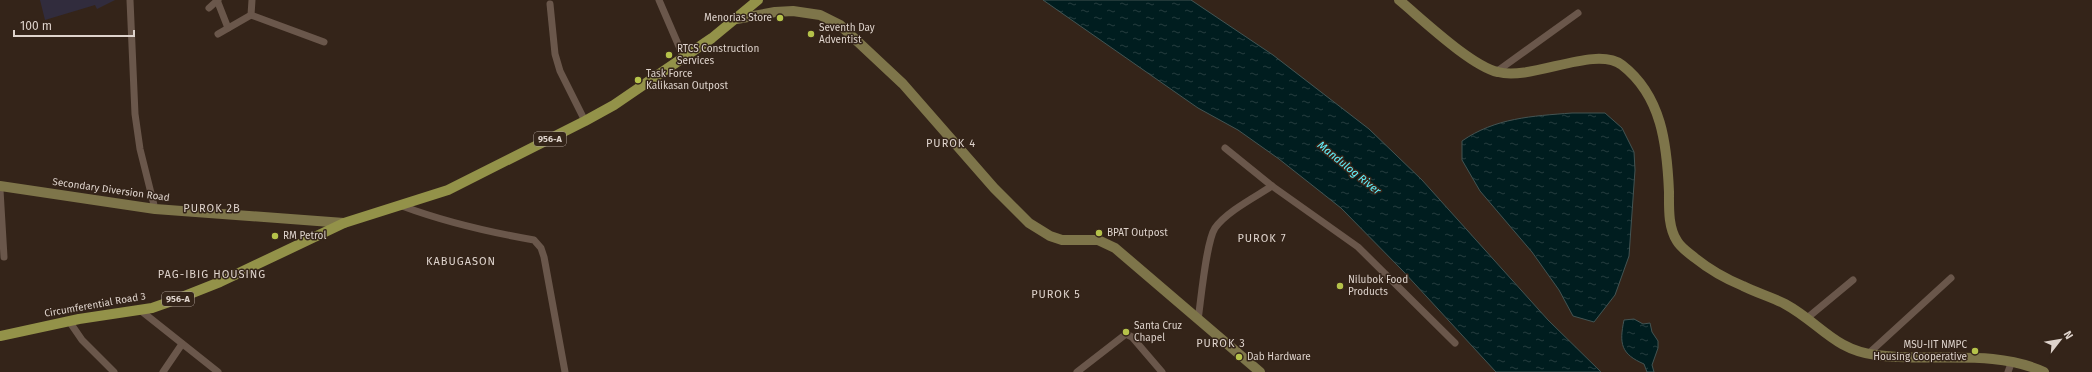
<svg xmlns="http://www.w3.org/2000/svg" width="2092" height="372" viewBox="0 0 2092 372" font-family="'Fira Sans',sans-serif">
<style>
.commercial{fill:#312c3d}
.water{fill:url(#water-ripples);stroke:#435453}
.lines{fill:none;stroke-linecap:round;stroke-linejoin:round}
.street{stroke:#6a574b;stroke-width:7}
.secondary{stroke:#7e754a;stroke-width:10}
.primary{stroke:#939249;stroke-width:10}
.poi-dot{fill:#b5c24a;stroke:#342419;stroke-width:1.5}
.labels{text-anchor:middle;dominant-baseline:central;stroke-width:3;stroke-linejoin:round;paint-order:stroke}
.shield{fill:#342419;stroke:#ab9e96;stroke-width:1}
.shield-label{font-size:9px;font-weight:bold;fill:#ded3cc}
.poi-label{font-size:10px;fill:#ded3cc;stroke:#342419;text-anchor:start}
.street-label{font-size:10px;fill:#ded3cc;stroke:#342419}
.neighbourhood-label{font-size:11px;letter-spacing:1px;fill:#ded3cc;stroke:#342419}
.water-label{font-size:11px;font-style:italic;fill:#63f3ff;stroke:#342419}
</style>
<defs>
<pattern id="water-ripples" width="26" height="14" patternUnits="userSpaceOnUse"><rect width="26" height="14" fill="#001d1f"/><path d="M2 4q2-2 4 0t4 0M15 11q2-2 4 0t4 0" fill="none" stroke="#253d3e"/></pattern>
</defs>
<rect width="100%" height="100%" fill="#342419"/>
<path class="commercial" d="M40 0H115L97 9 95 5 45 20Z"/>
<g class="water">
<path d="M1043 0H1191L1273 55 1369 129 1422 180 1548 320 1601 372H1496L1403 271 1341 208 1279 159 1238 130 1198 108Z"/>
<path d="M1572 113H1605L1622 128 1634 152 1635 170 1629 256 1615 295 1594 322 1573 316 1559 290 1532 252 1480 191 1462 160V141C1495 118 1532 116 1572 113Z"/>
<path d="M1634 319 1643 324 1650 323 1652 332 1658 341V348L1652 365 1654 372H1647L1644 364C1621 354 1619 344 1624 320Z"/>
</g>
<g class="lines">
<g class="street">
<path d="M130 0 135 114 140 149 155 209"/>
<path d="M217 0 228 28"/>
<path d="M252 0 251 15 324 42"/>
<path d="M659 0 684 58"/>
<path d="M550 4 555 54 560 71 585 121"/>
<path d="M209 8 218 0"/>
<path d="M218 34 251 15"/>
<path d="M1496 72 1578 13"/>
<path d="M1225 148 1272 186 1358 247 1455 343"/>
<path d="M0 190 4 257"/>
<path d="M402 206C445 222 488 232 534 240L541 248 544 257 565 372"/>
<path d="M140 310 218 372"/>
<path d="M1806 319 1853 280"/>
<path d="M1198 320C1201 300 1206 242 1215 228 1226 212 1255 197 1272 186"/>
<path d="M69 321 82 340 114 372"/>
<path d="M1868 354 1951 278"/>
<path d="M163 372 182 344"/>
<path d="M1077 372 1126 334 1132 337 1162 372"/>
<path d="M2008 372 2012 361"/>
</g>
<g class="secondary">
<path d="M1399 0C1422 19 1471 66 1498 72 1532 81 1595 45 1622 65 1662 96 1667 145 1669 192 1669 208 1668 227 1677 241 1681 248 1689 253 1695 258 1710 270 1726 279 1743 286 1757 293 1772 297 1785 304 1820 323 1834 350 1876 355 1931 363 1992 348 2044 372"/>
<path d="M737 19 775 12 793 11 820 15 840 25 903 84 994 188 1029 223 1050 236 1062 240H1098L1115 248 1260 372"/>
<path d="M0 186 155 209 344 223"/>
</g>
<path class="primary" d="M0 336 79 319 152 308 172 301 220 282 344 223 448 190 585 121 614 105 712 38 758 0"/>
</g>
<g class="poi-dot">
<circle cx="780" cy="18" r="4"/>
<circle cx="811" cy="34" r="4"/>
<circle cx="669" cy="55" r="4"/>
<circle cx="638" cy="80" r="4"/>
<circle cx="1099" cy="233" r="4"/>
<circle cx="275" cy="236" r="4"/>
<circle cx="1340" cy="286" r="4"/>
<circle cx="1126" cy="332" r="4"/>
<circle cx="1975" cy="351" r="4"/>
<circle cx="1239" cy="357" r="4"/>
</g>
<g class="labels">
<g class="shield">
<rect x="534" y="132" width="32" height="14" rx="3"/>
<rect x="162" y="292" width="32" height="14" rx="3"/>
</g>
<g class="shield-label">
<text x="550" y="139">956-A</text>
<text x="178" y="299">956-A</text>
</g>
<g class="poi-label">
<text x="772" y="18" text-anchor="end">Menorias Store</text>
<text x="819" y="28">Seventh Day<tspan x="819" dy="12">Adventist</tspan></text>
<text x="677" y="49">RTCS Construction<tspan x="677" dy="12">Services</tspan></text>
<text x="646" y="74">Task Force<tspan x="646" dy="12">Kalikasan Outpost</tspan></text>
<text x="1107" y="233">BPAT Outpost</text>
<text x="283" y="236">RM Petrol</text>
<text x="1348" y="280">Nilubok Food<tspan x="1348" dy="12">Products</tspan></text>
<text x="1134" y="326">Santa Cruz<tspan x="1134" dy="12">Chapel</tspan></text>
<text x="1967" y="345" text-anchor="end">MSU-IIT NMPC<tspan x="1967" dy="12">Housing Cooperative</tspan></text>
<text x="1247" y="357">Dab Hardware</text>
</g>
<g class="street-label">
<text transform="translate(111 190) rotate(8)">Secondary Diversion Road</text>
<text transform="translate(95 305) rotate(-10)">Circumferential Road 3</text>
</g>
<g class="neighbourhood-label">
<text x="951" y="143">PUROK 4</text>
<text x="212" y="208">PUROK 2B</text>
<text x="1262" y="238">PUROK 7</text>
<text x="461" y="261">KABUGASON</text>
<text x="212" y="274">PAG-IBIG HOUSING</text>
<text x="1056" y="294">PUROK 5</text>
<text x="1221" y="343">PUROK 3</text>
</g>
<g class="water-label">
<text transform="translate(1349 168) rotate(39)">Mandulog River</text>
</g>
</g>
<g transform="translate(2060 340) rotate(59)" stroke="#342419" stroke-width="3" paint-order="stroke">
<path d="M0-3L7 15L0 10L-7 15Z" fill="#ded3cc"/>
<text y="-6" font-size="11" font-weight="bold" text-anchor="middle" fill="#ded3cc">N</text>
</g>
<path d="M14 30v6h120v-6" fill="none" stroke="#ded3cc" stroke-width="2"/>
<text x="20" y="30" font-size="12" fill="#ded3cc" stroke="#342419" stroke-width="3" paint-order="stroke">100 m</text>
</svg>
